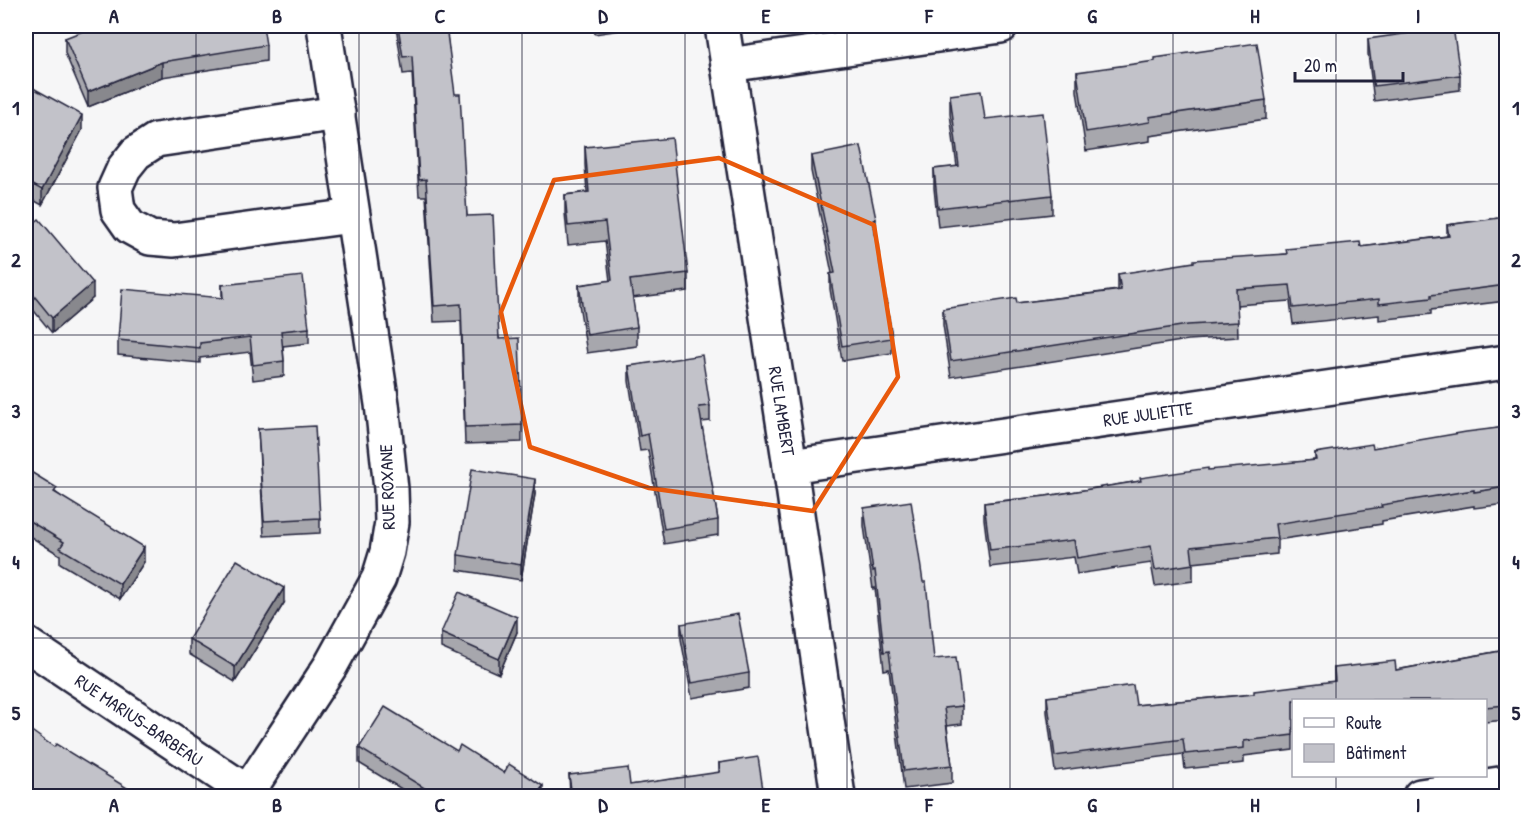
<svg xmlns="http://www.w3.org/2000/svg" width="1532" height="822" viewBox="0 0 1532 822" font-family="'Patrick Hand',sans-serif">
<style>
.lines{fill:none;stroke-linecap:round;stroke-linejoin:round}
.minor-casing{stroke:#22223b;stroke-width:38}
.minor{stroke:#fff;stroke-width:33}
.wall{fill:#a7a7ad;stroke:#22223b;stroke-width:1.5}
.shaded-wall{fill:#88888d;stroke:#22223b;stroke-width:1.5}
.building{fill:#c2c2c9;stroke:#22223b;stroke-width:1.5}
.marked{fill:none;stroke:#e8590c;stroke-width:4.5;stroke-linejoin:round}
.grid{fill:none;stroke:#22223b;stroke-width:1.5;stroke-opacity:0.55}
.labels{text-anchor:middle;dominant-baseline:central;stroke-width:4.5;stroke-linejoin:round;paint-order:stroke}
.street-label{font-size:18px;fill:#22223b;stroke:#fff}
.neatline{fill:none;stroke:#22223b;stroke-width:2}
.grid-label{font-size:20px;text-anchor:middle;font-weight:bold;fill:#22223b}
</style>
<rect width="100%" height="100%" fill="#f6f6f7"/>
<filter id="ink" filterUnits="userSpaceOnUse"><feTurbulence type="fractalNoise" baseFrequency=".0167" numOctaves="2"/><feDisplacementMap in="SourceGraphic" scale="12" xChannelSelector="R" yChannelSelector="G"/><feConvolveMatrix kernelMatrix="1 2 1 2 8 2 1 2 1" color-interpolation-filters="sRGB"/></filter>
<g filter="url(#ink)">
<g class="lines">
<defs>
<g id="minor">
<path d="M722 26 790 466 838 796"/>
<path d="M728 65 1001 26"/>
<path d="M338 113 156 140 136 153 124 168 115 188 118 210 130 227 150 238 174 240 352 216"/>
<path d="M790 466 1506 362"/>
<path d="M26 644 253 796"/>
<path d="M247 793 331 665 379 578 387 552 392 522 391 489 382 404 324 26"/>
<path d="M1420 796 1506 783"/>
</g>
</defs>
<use href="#minor" class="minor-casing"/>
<use href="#minor" class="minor"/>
</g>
<g class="wall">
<path d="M396 26H446L467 216 522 425V442L465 444 461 321 434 322 426 196H419L412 73 403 74Z"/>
<path d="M593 26H647L595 34Z"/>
<path d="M65 38 266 45V61L162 77 88 107 65 53Z"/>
<path d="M1368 39 1460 75V90L1374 101 1368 54Z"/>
<path d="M1077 72 1266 100V119L1150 136V141L1086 151 1077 91Z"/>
<path d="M950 95 985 119 1052 195V214L938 227 934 188V169L957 167 950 114Z"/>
<path d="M26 103 82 130 42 205 26 196Z"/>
<path d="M585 147 688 273V291L632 298 637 327V346L587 353 579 304V285L610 281 605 241 568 245 565 213V195L587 192 585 165Z"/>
<path d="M811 156 876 219V234L892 338V353L842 361 830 289V274L832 273 811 171Z"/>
<path d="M1506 217V301L1431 310V314L1379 320V315L1293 324 1290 301 1237 305 1238 337 1188 340 951 377 943 325V309L1017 303 1118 290V274L1286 254 1361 247 1447 236V225Z"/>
<path d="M26 230 93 298 52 333 26 301Z"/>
<path d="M222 285 309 328V343L283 346 284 361V376L253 380 250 352 200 358V363L118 355V340L222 298Z"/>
<path d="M629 366 710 406V421L701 422 718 520V535L664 544 648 450 640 451 629 381Z"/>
<path d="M1506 427V504L1474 508V506L1382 521V524L1277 540V554L1193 563V581L1155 586 1151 563 1077 574 1074 557 990 567 984 519V503L1046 496 1140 481 1315 460V453L1373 448Z"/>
<path d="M258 429 320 518V533L264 536Z"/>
<path d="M26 469 144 562 120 599 60 563V555L26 534Z"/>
<path d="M535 494 521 580 458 570V555Z"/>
<path d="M864 508 934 659 962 706V724L947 726 952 765V783L904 789 889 669 884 670 875 588 873 589 864 526Z"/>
<path d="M284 603 235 682 189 654V639Z"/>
<path d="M681 624 749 673V688L692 698 681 639Z"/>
<path d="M517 632 499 674 441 648V633Z"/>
<path d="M1506 650V720L1485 722V700H1293V750L1244 756V763L1185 769 1183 754 1055 771 1047 712V697L1136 705 1254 694 1334 682V668L1396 670Z"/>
<path d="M359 748 457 751 504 773 543 796H413L359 763Z"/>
<path d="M719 763 764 796H570L569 775 630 785 719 773Z"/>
</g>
<g class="shaded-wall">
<path d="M162 62V77L88 107V92Z"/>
<path d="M82 115V130L42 205V190Z"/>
<path d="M93 283V298L52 333V318Z"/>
<path d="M535 479V494L521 580V565Z"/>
<path d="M144 547V562L120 599V584Z"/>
<path d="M284 588V603L235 682V667Z"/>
<path d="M517 617V632L499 674V659Z"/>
<path d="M543 786V796H536Z"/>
</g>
<g class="building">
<path d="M96 26H263L266 45 162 62 88 92 65 38Z"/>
<path d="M398 26H446L455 94H460L467 216 493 215 499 339 519 338 522 425 465 427 461 304 434 306 426 179 419 180 412 56 403 57Z"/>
<path d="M1453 27 1460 75 1374 86 1368 39Z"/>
<path d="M1257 43 1266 100 1149 117 1150 122 1086 132 1077 72 1155 61V58Z"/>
<path d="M33 88 82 115 42 190 26 181V103Z"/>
<path d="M981 91 985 119 1043 113 1052 195 938 208 934 169 959 166 950 95Z"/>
<path d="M672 138 688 273 630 280 637 327 587 335 579 285 612 280 605 222 568 226 565 195 589 192 585 147Z"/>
<path d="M861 146 876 219 873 220 892 338 842 346 830 274 835 273 811 156Z"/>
<path d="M1506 217V285L1431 295V298L1379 304V299L1293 308 1290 285 1236 289 1238 322 1188 325 951 361 943 309 1016 298 1017 303 1121 290 1118 274 1194 262V260L1287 254 1286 249 1360 242 1361 247 1449 236 1447 225Z"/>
<path d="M39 219 93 283 52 318 26 286V230Z"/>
<path d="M303 276 309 328 281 331 284 361 253 365 250 337 200 343V348L118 340 122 289 223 298 222 285Z"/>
<path d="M702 355 710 406 699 407 718 520 664 529 648 434 640 436 629 366Z"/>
<path d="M315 426 320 518 264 521 258 429Z"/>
<path d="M1506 427V487L1474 492V490L1381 505 1382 507 1275 524 1277 538 1191 547 1193 564 1155 570 1151 546 1077 558 1074 540 990 550 984 503 1046 496 1141 481 1140 478 1208 468V470L1316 460 1315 453 1372 444 1373 448 1466 432Z"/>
<path d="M26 469 57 488 54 492 144 547 120 584 60 548 64 542 26 519Z"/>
<path d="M472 469 535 479 521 565 458 555Z"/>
<path d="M911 501 923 582H926L934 659 956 657 962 706 944 708 952 765 904 771 889 651 884 652 875 570 873 571 864 508Z"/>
<path d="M237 560 284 588 235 667 189 639Z"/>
<path d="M459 592 517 617 499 659 441 633Z"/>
<path d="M738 614 749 673 692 683 681 624Z"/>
<path d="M1506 650V705L1485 707V700H1293V735L1244 741V748L1185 754 1183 739 1055 756 1047 697 1133 685 1136 705 1254 694V691L1335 681 1334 668 1395 661 1396 670Z"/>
<path d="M385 707 457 751 460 745 504 773 509 764 543 786 536 796H431L429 795 431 792 359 748Z"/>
<path d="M26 727 54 747 56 744 132 791 129 796H26Z"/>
<path d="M758 757 764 796H572L569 775 628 768 630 785 720 772 719 763Z"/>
</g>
</g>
<path class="marked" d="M719 158 874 225 898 377 813 511 649 488 530 447 501 312 554 180Z"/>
<path class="grid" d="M196 26V796M359 26V796M522 26V796M685 26V796M847 26V796M1010 26V796M1173 26V796M1336 26V700M26 184H1506M26 335H1506M26 487H1506M26 638H1506M1336 776V796"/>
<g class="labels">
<g class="street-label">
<text transform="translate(782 411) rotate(81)">RUE LAMBERT</text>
<text transform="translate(1148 414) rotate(-8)">RUE JULIETTE</text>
<text transform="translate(387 487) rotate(-92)">RUE ROXANE</text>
<text transform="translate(139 720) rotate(34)">RUE MARIUS-BARBEAU</text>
</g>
</g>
<rect width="1532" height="822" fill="none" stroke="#fff" stroke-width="66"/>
<rect x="1292" y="699" width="195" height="78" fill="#ffffff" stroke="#a7a7b1" stroke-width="1.5"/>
<rect x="1304" y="718" width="30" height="9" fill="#ffffff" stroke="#a7a7b1" stroke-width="1.5"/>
<text x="1346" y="729" font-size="18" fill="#22223b">Route</text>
<rect x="1304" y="744" width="30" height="18" fill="#c2c2c9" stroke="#a7a7b1" stroke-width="1.5"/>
<text x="1346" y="759" font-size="18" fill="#22223b">Bâtiment</text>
<path d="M1295 72v9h108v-9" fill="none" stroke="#22223b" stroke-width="3"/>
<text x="1304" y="72" font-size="18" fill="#22223b" stroke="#ffffff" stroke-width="4.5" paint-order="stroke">20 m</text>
<rect x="33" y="33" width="1466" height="756" class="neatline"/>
<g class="grid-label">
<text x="114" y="23">A</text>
<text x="277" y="23">B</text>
<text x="440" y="23">C</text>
<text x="603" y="23">D</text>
<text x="766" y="23">E</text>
<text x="929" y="23">F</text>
<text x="1092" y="23">G</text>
<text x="1255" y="23">H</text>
<text x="1418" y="23">I</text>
<text x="16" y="115">1</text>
<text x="1516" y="115">1</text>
<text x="16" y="267">2</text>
<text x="1516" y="267">2</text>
<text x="16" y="418">3</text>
<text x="1516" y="418">3</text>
<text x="16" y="569">4</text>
<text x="1516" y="569">4</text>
<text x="16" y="720">5</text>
<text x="1516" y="720">5</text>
<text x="114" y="812">A</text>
<text x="277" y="812">B</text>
<text x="440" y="812">C</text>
<text x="603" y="812">D</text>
<text x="766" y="812">E</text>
<text x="929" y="812">F</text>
<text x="1092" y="812">G</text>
<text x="1255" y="812">H</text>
<text x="1418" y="812">I</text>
</g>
</svg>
